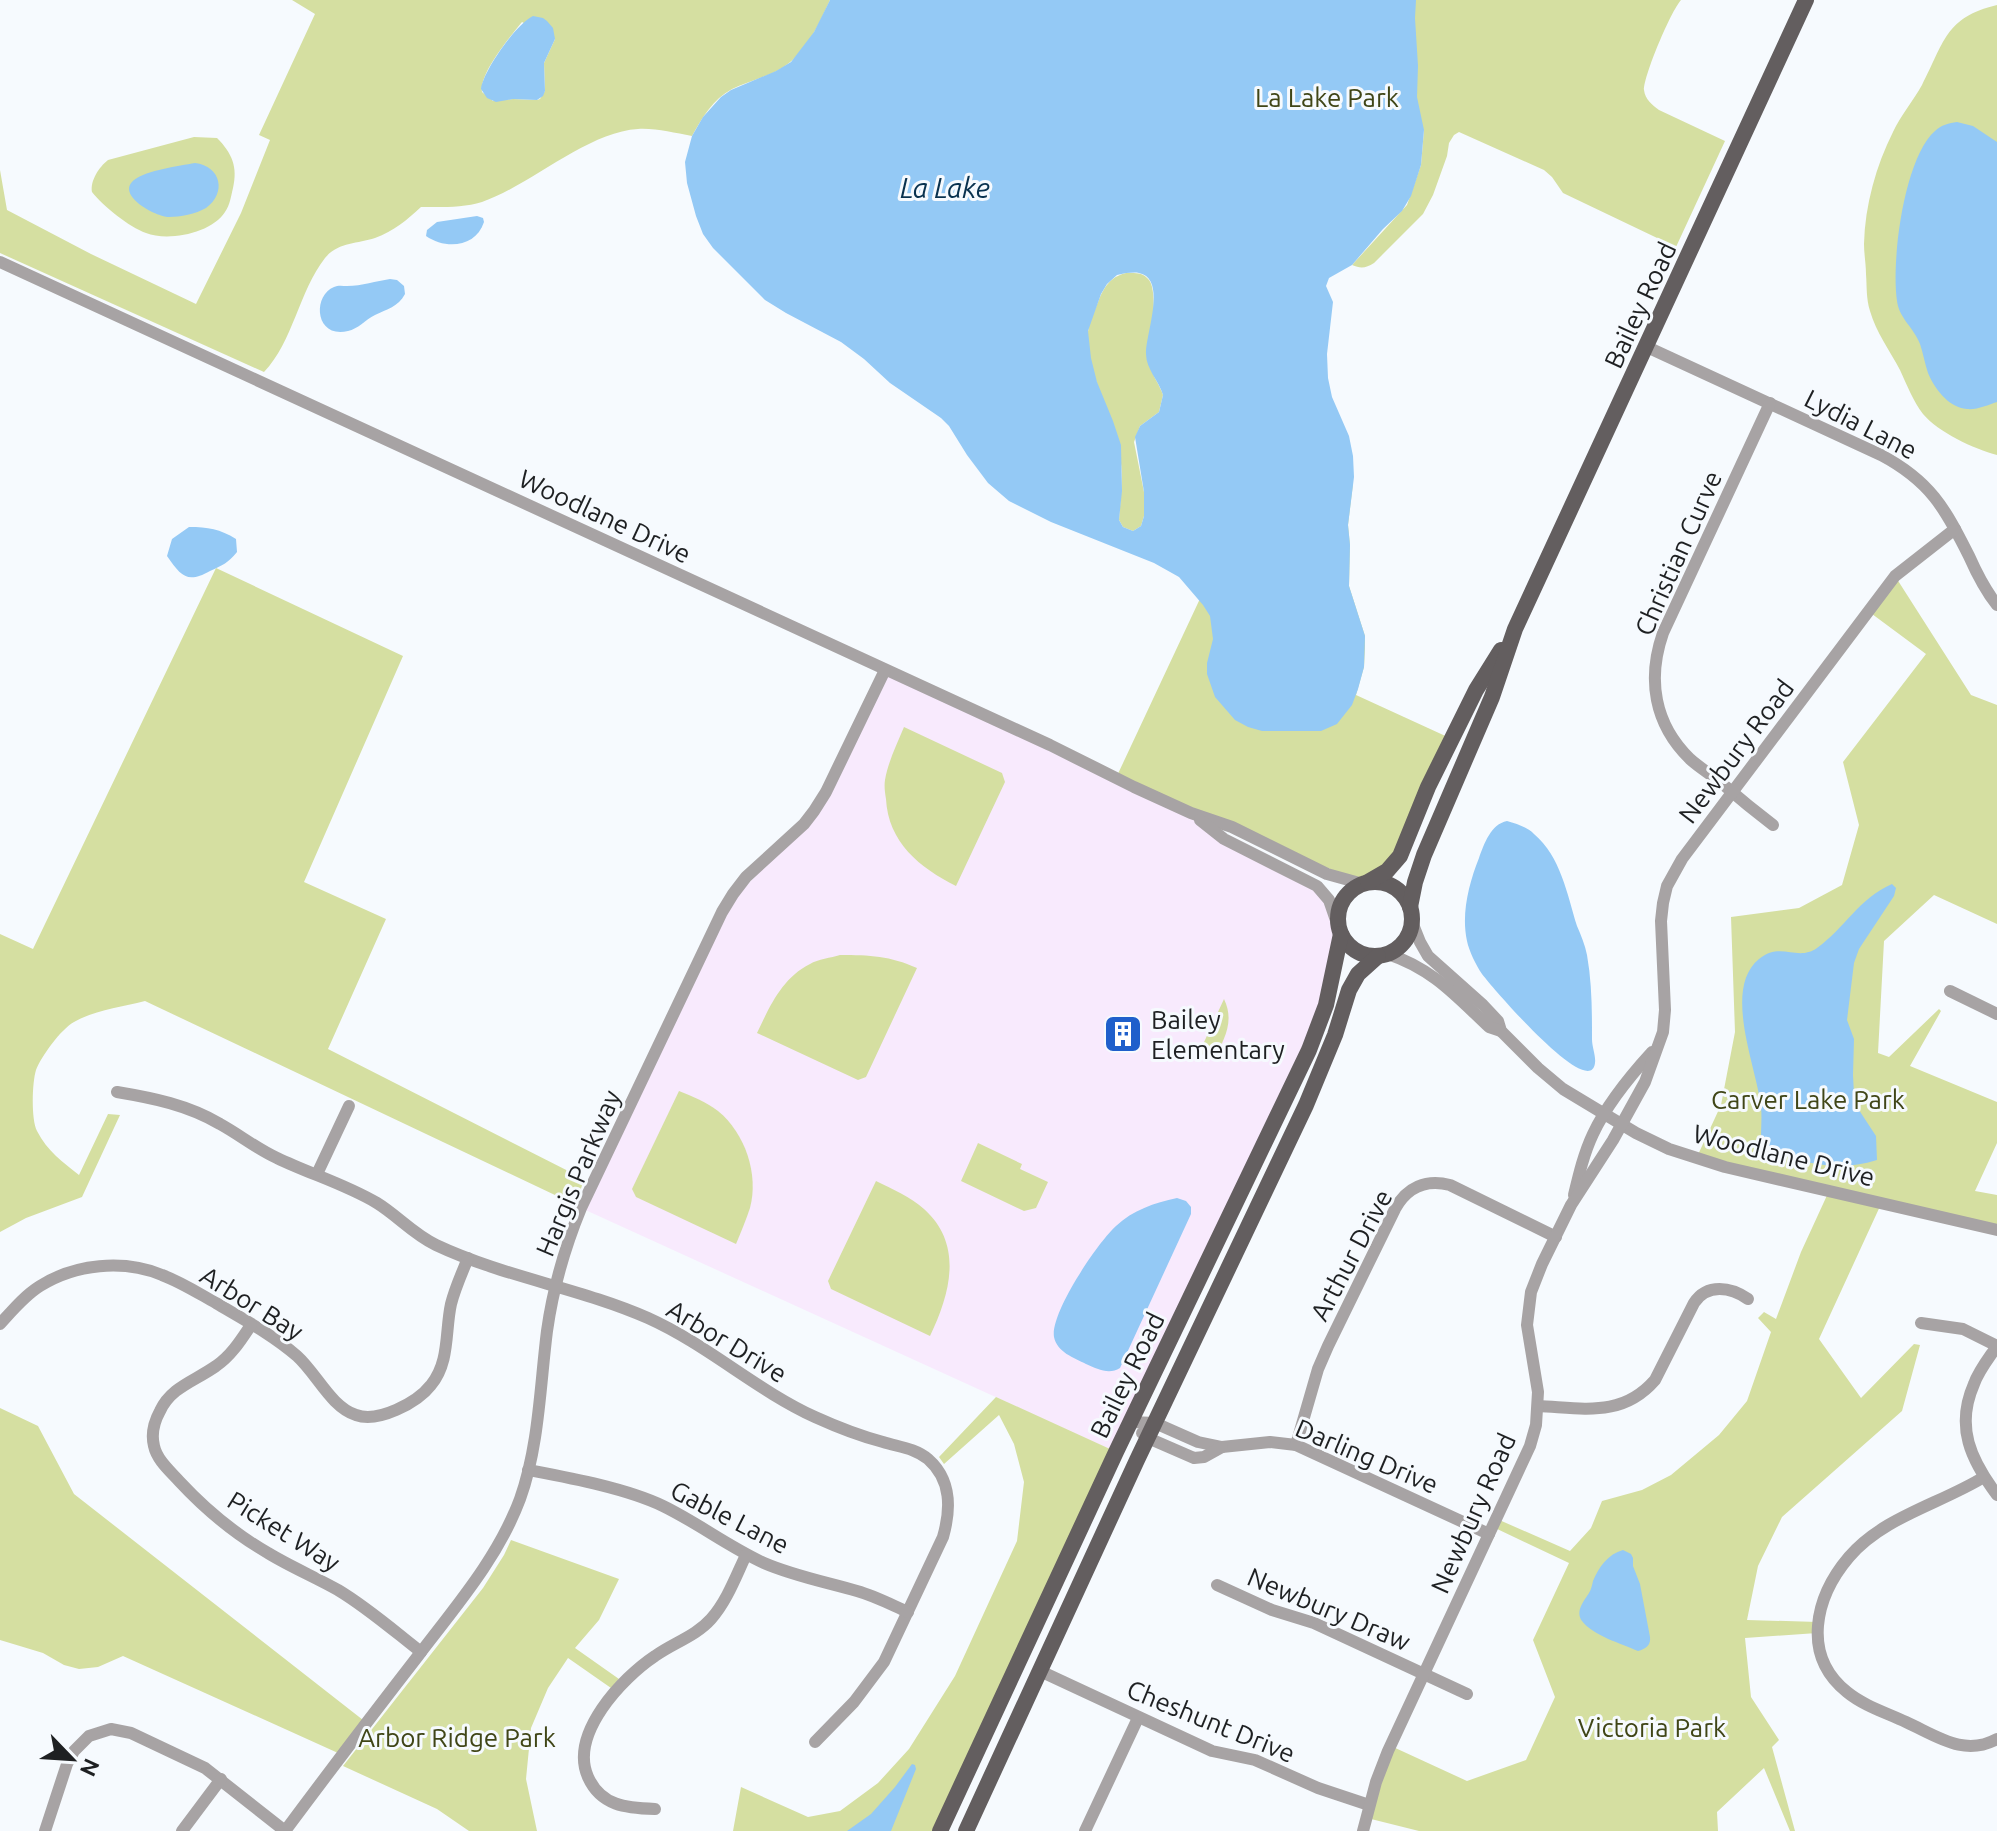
<svg xmlns="http://www.w3.org/2000/svg" width="1997" height="1831" viewBox="0 0 1997 1831" font-family="Ubuntu,sans-serif">
<style>
.education{fill:#f8eafd}
.green{fill:#d5dfa1;fill-rule:evenodd}
.water{fill:#94c9f5;fill-rule:evenodd}
.lines{fill:none;stroke-linecap:round;stroke-linejoin:round}
.minor{stroke:#a7a3a4;stroke-width:12}
.major{stroke:#635e5f;stroke-width:16}
.labels{text-anchor:middle;dominant-baseline:central;stroke-width:6;stroke-linejoin:round;paint-order:stroke}
.park-label{font-size:26px;fill:#404617;stroke:#f6fafe}
.street-label{font-size:26px;fill:#1e2022;stroke:#f6fafe}
.poi-label{font-size:26px;fill:#1e2022;stroke:#f6fafe;text-anchor:start}
.water-label{font-size:28px;font-style:italic;fill:#09324f;stroke:#f6fafe}
</style>
<rect width="100%" height="100%" fill="#f6fafe"/>
<path class="education" d="M885 670 1191 813 1224 839 1317 886 1341 934 1332 983 1116 1452 581 1208 722 912 804 824Z"/>
<g class="green">
<path d="M292 0H830C820 22 809 47 789 63 773 76 751 80 732 89 713 99 702 118 692 136 674 133 656 128 638 129 587 132 531 185 482 202 463 208 440 207 421 207 407 220 394 231 375 238 357 244 338 242 325 258 299 291 293 342 264 372L0 253V170L7 210 91 254 196 304 241 213 270 140 259 135 315 14ZM522 22 555 39 544 63 545 91 540 99 537 100 513 99 493 101 482 92C479 73 510 37 522 22Z"/>
<path d="M892 0H1681C1671 11 1644 75 1644 90 1645 99 1652 105 1659 110L1725 141 1676 247 1563 193 1552 177 1544 170 1459 132 1454 135 1449 143 1447 156 1433 195 1423 214 1374 263C1366 268 1361 269 1352 265L1407 205 1421 165 1424 130Z"/>
<path d="M1997 5V455C1974 449 1938 432 1923 414 1913 401 1907 385 1900 370 1890 351 1876 332 1870 311 1866 298 1867 287 1866 274 1866 264 1864 254 1864 244 1865 205 1876 166 1893 132 1901 115 1913 101 1922 85 1944 43 1945 17 1997 5Z"/>
<path d="M194 137 217 138C232 153 238 167 233 188 231 196 230 205 225 212 212 233 168 242 146 233 129 227 103 206 92 192 90 181 99 167 108 160Z"/>
<path d="M1126 273C1135 273 1143 272 1149 280 1159 292 1150 348 1151 366 1152 376 1160 385 1163 395L1159 412 1140 426 1134 442 1144 492V516L1141 526 1133 531 1123 527 1119 520C1120 502 1124 475 1120 458 1114 422 1085 367 1088 332 1089 322 1094 312 1098 302 1104 287 1110 277 1126 273Z"/>
<path d="M1272 445 1353 484 1348 525 1350 545 1349 586 1365 636V648L1364 667 1356 695 1452 739 1404 849 1363 883 1116 778Z"/>
<path d="M216 568 403 656 304 882 386 919 328 1049 584 1179 576 1205 145 1001C121 1007 95 1010 74 1022 61 1029 41 1057 36 1070 32 1083 31 1119 37 1131 47 1151 63 1162 79 1175L108 1114 120 1115 82 1197 26 1218 0 1232V934L33 949Z"/>
<path d="M1895 576 1971 695 1997 705V924L1934 895 1884 941 1878 1053 1889 1057 1939 1009 1941 1011 1910 1066 1997 1102V1143L1975 1191 1997 1195V1230L1882 1202 1819 1339 1861 1398 1914 1344 1920 1345 1902 1411 1782 1517 1758 1566 1747 1620 1818 1622 1817 1633 1745 1638 1751 1697 1779 1740 1772 1747 1795 1831H1790L1764 1768 1717 1812 1718 1831H1419L1367 1818 1391 1746 1467 1781 1526 1760 1555 1697 1533 1640 1569 1563 1493 1527 1497 1519 1570 1551 1591 1528 1602 1501 1642 1490 1671 1475 1719 1435 1747 1401 1771 1332 1758 1318 1764 1312 1776 1319 1801 1252 1829 1191 1696 1159 1721 1105 1735 1032 1731 917 1799 908 1842 885 1859 825 1843 762 1926 654 1868 611Z"/>
<path d="M904 727 1002 773 1005 782 956 886C920 868 888 842 886 799 885 793 884 786 885 780 888 762 897 744 904 727Z"/>
<path d="M840 955C870 955 890 956 917 968L866 1077 858 1080 757 1033C770 1006 782 978 810 964 818 959 831 958 840 955Z"/>
<path d="M1224 999C1235 1022 1224 1039 1214 1060L1199 1053Z"/>
<path d="M679 1091C692 1096 706 1102 718 1111 745 1133 759 1174 750 1208 746 1220 741 1232 736 1244L636 1197 632 1189Z"/>
<path d="M978 1143 1022 1164 1020 1169 1048 1182 1036 1208 1024 1211 961 1181Z"/>
<path d="M876 1181C892 1189 911 1197 924 1209 964 1245 950 1294 930 1336L831 1289 828 1281Z"/>
<path d="M996 1397 1110 1449 932 1831H733L741 1787 808 1817 840 1811 878 1783 909 1749 955 1676 1017 1541 1024 1482 1014 1444 999 1415 944 1464 939 1457Z"/>
<path d="M0 1408 38 1426 74 1494 363 1720 338 1753 123 1656 98 1667 79 1669 64 1665 43 1653 0 1640Z"/>
<path d="M511 1540 619 1579 599 1620 575 1648 619 1679 611 1688 568 1658 548 1688 531 1728 526 1779 537 1831H469L437 1809 343 1766 483 1588 504 1555Z"/>
</g>
<g class="water">
<path d="M830 0H1416L1415 18 1418 66 1417 97 1424 130 1421 165 1411 196 1402 211 1383 229 1352 265 1329 278 1326 286 1333 302 1327 354 1328 378 1332 397 1349 436 1353 456 1354 477 1348 525 1350 545 1349 586 1365 636 1364 667 1358 689 1352 705 1337 724 1321 731H1262L1248 727 1235 720 1215 697 1207 674V663L1213 639 1210 616 1203 605 1179 577 1154 563 1051 522 1009 501 988 483 967 455 949 426 941 418 890 383 864 359 841 342 786 313 765 300 713 248 703 234 696 216 687 183 685 162 692 136 703 117 721 97 731 90 776 71 791 62 814 32ZM1126 273C1130 273 1135 272 1139 273 1168 279 1145 335 1146 354 1146 369 1159 381 1163 395L1159 412 1140 426 1135 437 1144 492V516L1141 526 1133 531 1123 527 1119 520 1122 491 1121 445 1113 421 1097 382 1091 358 1088 331 1101 294 1107 284 1117 275Z"/>
<path d="M533 16 543 18 547 21 553 28 555 39 544 63 545 91 543 96 537 100 513 99 496 102 487 98 481 89C483 71 516 24 533 16Z"/>
<path d="M1957 122 1973 126 1997 142V402C1988 405 1977 410 1967 409 1949 408 1934 388 1928 373 1925 364 1923 353 1920 344 1914 328 1899 318 1897 301 1891 261 1904 158 1935 131 1941 125 1949 123 1957 122Z"/>
<path d="M195 163C221 166 227 193 206 208 196 214 180 217 169 217 156 217 115 195 134 180 147 170 179 166 195 163Z"/>
<path d="M477 216 483 218 484 222C476 247 446 250 426 236L427 230 437 222Z"/>
<path d="M390 279 397 280 404 286 405 294C398 307 387 309 375 315 365 320 358 329 348 331 315 339 312 296 334 287 338 285 343 286 347 286 362 286 376 281 390 279Z"/>
<path d="M189 527C208 527 220 529 236 539L237 552C228 563 223 565 210 571 187 584 181 576 167 556L172 539Z"/>
<path d="M1507 821C1517 824 1527 827 1534 834 1561 857 1567 894 1577 926 1581 935 1585 945 1587 955 1592 983 1592 1011 1592 1039 1592 1047 1596 1056 1595 1063 1590 1102 1490 985 1482 974 1476 965 1469 951 1467 941 1461 914 1469 883 1479 858 1484 844 1491 824 1507 821Z"/>
<path d="M1892 884 1896 888 1894 896 1859 949 1854 963 1847 1020 1854 1039 1853 1075 1854 1094 1857 1107 1876 1136 1877 1160C1864 1164 1851 1166 1838 1166 1816 1166 1773 1157 1761 1138 1761 1128 1762 1117 1761 1107 1757 1068 1722 989 1759 959 1781 941 1797 962 1817 948 1845 928 1858 899 1892 884Z"/>
<path d="M1177 1198 1186 1201 1191 1207V1214L1120 1368C1109 1375 1097 1369 1086 1364 1074 1358 1057 1352 1054 1337 1050 1313 1098 1242 1116 1226 1133 1210 1154 1203 1177 1198Z"/>
<path d="M1623 1550 1631 1554 1633 1558V1566L1640 1584 1650 1637C1651 1645 1646 1649 1638 1651 1622 1644 1592 1635 1582 1621 1575 1611 1584 1601 1589 1593 1591 1590 1592 1585 1593 1581 1599 1567 1608 1554 1623 1550Z"/>
<path d="M912 1764 915 1765 916 1769 891 1831H847L871 1814 895 1787Z"/>
</g>
<g class="lines">
<g class="minor">
<path d="M0 262 1050 745 1134 787 1191 813 1232 827 1327 874 1363 884"/>
<path d="M1647 347 1881 455C1930 481 1945 508 1969 556 1977 574 1985 590 1997 605"/>
<path d="M1770 403 1663 633C1647 679 1654 724 1690 759 1701 769 1714 776 1725 786 1740 799 1756 812 1773 825"/>
<path d="M1200 820 1224 839 1317 886 1329 900 1339 929"/>
<path d="M1412 922 1420 942 1428 956 1483 1005 1498 1021 1501 1031 1538 1068 1563 1089 1636 1133 1669 1149 1725 1167 1997 1230"/>
<path d="M1388 954C1433 969 1456 996 1489 1027L1501 1031"/>
<path d="M1950 991 1997 1014"/>
<path d="M117 1092C153 1098 188 1105 220 1124 240 1135 257 1149 277 1158 310 1174 345 1184 377 1203 398 1216 413 1234 436 1245 504 1277 580 1288 648 1318 708 1345 756 1390 815 1417 837 1427 860 1436 883 1442 899 1447 915 1448 928 1459 952 1480 951 1509 943 1537L884 1662 854 1702 815 1742"/>
<path d="M317 1174 349 1106"/>
<path d="M1574 1195C1579 1174 1584 1153 1593 1134 1607 1104 1630 1076 1652 1052"/>
<path d="M1921 1323 1963 1329 1997 1346"/>
<path d="M0 1324C12 1311 24 1296 40 1286 75 1264 123 1259 162 1275 181 1282 198 1293 216 1303 243 1319 273 1335 297 1356 317 1374 331 1407 356 1415 378 1423 417 1403 431 1385 450 1362 445 1331 451 1304 455 1288 462 1273 468 1258"/>
<path d="M251 1325C241 1340 231 1356 216 1366 195 1381 171 1387 160 1411 154 1422 151 1434 154 1446 157 1460 170 1471 179 1481 205 1509 235 1534 268 1553 291 1567 315 1577 338 1590 368 1608 394 1631 421 1652"/>
<path d="M1997 1346C1989 1358 1979 1370 1974 1384 1955 1427 1971 1460 1997 1495"/>
<path d="M1538 1406C1583 1408 1622 1418 1655 1380L1694 1303C1707 1283 1731 1287 1748 1299"/>
<path d="M1131 1422 1155 1423 1198 1442 1222 1447 1270 1442 1296 1445 1489 1534"/>
<path d="M1142 1433 1148 1438 1194 1458 1204 1457 1222 1447"/>
<path d="M1296 1445 1318 1369 1328 1346 1395 1209C1407 1187 1426 1179 1450 1185L1556 1237"/>
<path d="M528 1470C570 1478 625 1488 663 1506 698 1523 729 1547 764 1563 794 1576 826 1582 857 1591 875 1596 892 1605 908 1612"/>
<path d="M1984 1477C1940 1504 1883 1517 1849 1557 1815 1597 1801 1655 1847 1692 1864 1706 1887 1713 1906 1722 1937 1736 1964 1757 1997 1739"/>
<path d="M1217 1585 1272 1610 1314 1623 1467 1694"/>
<path d="M1040 1671 1212 1751 1255 1760 1318 1788 1369 1805"/>
<path d="M655 1809C626 1808 601 1806 588 1777 569 1734 622 1678 655 1656 673 1643 696 1636 711 1619 727 1601 736 1576 746 1555"/>
<path d="M45 1831 67 1764 74 1751 89 1736 111 1729 131 1733 205 1768 285 1831"/>
<path d="M182 1831 221 1779"/>
<path d="M285 1831C329 1772 373 1714 418 1656 456 1606 498 1558 520 1499 539 1446 540 1386 547 1331 553 1288 565 1247 581 1208L722 912 733 894 746 877 804 824 814 811 826 792 885 670"/>
<path d="M1085 1831 1138 1718"/>
<path d="M1363 1831 1376 1782 1388 1751 1530 1446 1536 1425 1538 1392 1527 1325 1531 1292 1542 1264 1571 1205 1613 1140 1645 1082 1663 1032 1665 1010 1661 921 1663 903 1667 886 1682 859 1895 576 1955 529"/>
</g>
<g class="major">
<circle cx="1375" cy="919" r="37"/>
<path d="M1368 882 1387 871 1400 856 1428 787 1476 690 1501 650"/>
<path d="M1410 907 1415 882 1424 855 1492 697 1515 629 1806 0"/>
<path d="M940 1831 1116 1452 1309 1050 1326 1005 1341 934"/>
<path d="M966 1831 1137 1460 1306 1105 1335 1035 1349 990 1358 974 1378 956"/>
</g>
</g>
<defs>
<symbol id="building-square" viewBox="-11 -11 22 22"><rect x="-9" y="-9" width="18" height="18" rx="4" fill="#1f5fcb" stroke="#f6fafe"/><path d="M-4-6H4V6H1V3H-1V6H-4ZM-2.5-4.3h1.7v1.8h-1.7ZM.8-4.3h1.7v1.8H.8ZM-2.5-1h1.7V.8h-1.7ZM.8-1h1.7V.8H.8Z" fill="#fff"/></symbol>
</defs>
<g fill-rule="evenodd">
<use href="#building-square" x="1101" y="1012" width="44" height="44"/>
</g>
<g class="labels">
<g class="park-label">
<text x="1327" y="97">La Lake Park</text>
<text x="1808" y="1099">Carver Lake Park</text>
<text x="1652" y="1727">Victoria Park</text>
<text x="457" y="1737">Arbor Ridge Park</text>
</g>
<g class="street-label">
<text transform="translate(1640 305) rotate(-65)">Bailey Road</text>
<text transform="translate(1861 424) rotate(27)">Lydia Lane</text>
<text transform="translate(605 516) rotate(25)">Woodlane Drive</text>
<text transform="translate(1678 553) rotate(-66)">Christian Curve</text>
<text transform="translate(1736 751) rotate(-53)">Newbury Road</text>
<text transform="translate(1784 1155) rotate(14)">Woodlane Drive</text>
<text transform="translate(578 1173) rotate(-67)">Hargis Parkway</text>
<text transform="translate(1351 1255) rotate(-62)">Arthur Drive</text>
<text transform="translate(252 1303) rotate(32)">Arbor Bay</text>
<text transform="translate(727 1341) rotate(31)">Arbor Drive</text>
<text transform="translate(1127 1375) rotate(-64)">Bailey Road</text>
<text transform="translate(1367 1456) rotate(23)">Darling Drive</text>
<text transform="translate(1473 1513) rotate(-66)">Newbury Road</text>
<text transform="translate(730 1517) rotate(27)">Gable Lane</text>
<text transform="translate(284 1531) rotate(32)">Picket Way</text>
<text transform="translate(1329 1609) rotate(23)">Newbury Draw</text>
<text transform="translate(1211 1721) rotate(22)">Cheshunt Drive</text>
</g>
<g class="poi-label">
<text x="1151" y="1019">Bailey<tspan x="1151" dy="30">Elementary</tspan></text>
</g>
<g class="water-label">
<text x="945" y="187">La Lake</text>
</g>
</g>
<g transform="translate(72 1759) rotate(115)" stroke="#f6fafe" stroke-width="6" paint-order="stroke">
<path d="M0-6L14 30L0 20L-14 30Z" fill="#1e2022"/>
<text y="-12" font-size="22" font-weight="bold" text-anchor="middle" fill="#1e2022">N</text>
</g>
</svg>
